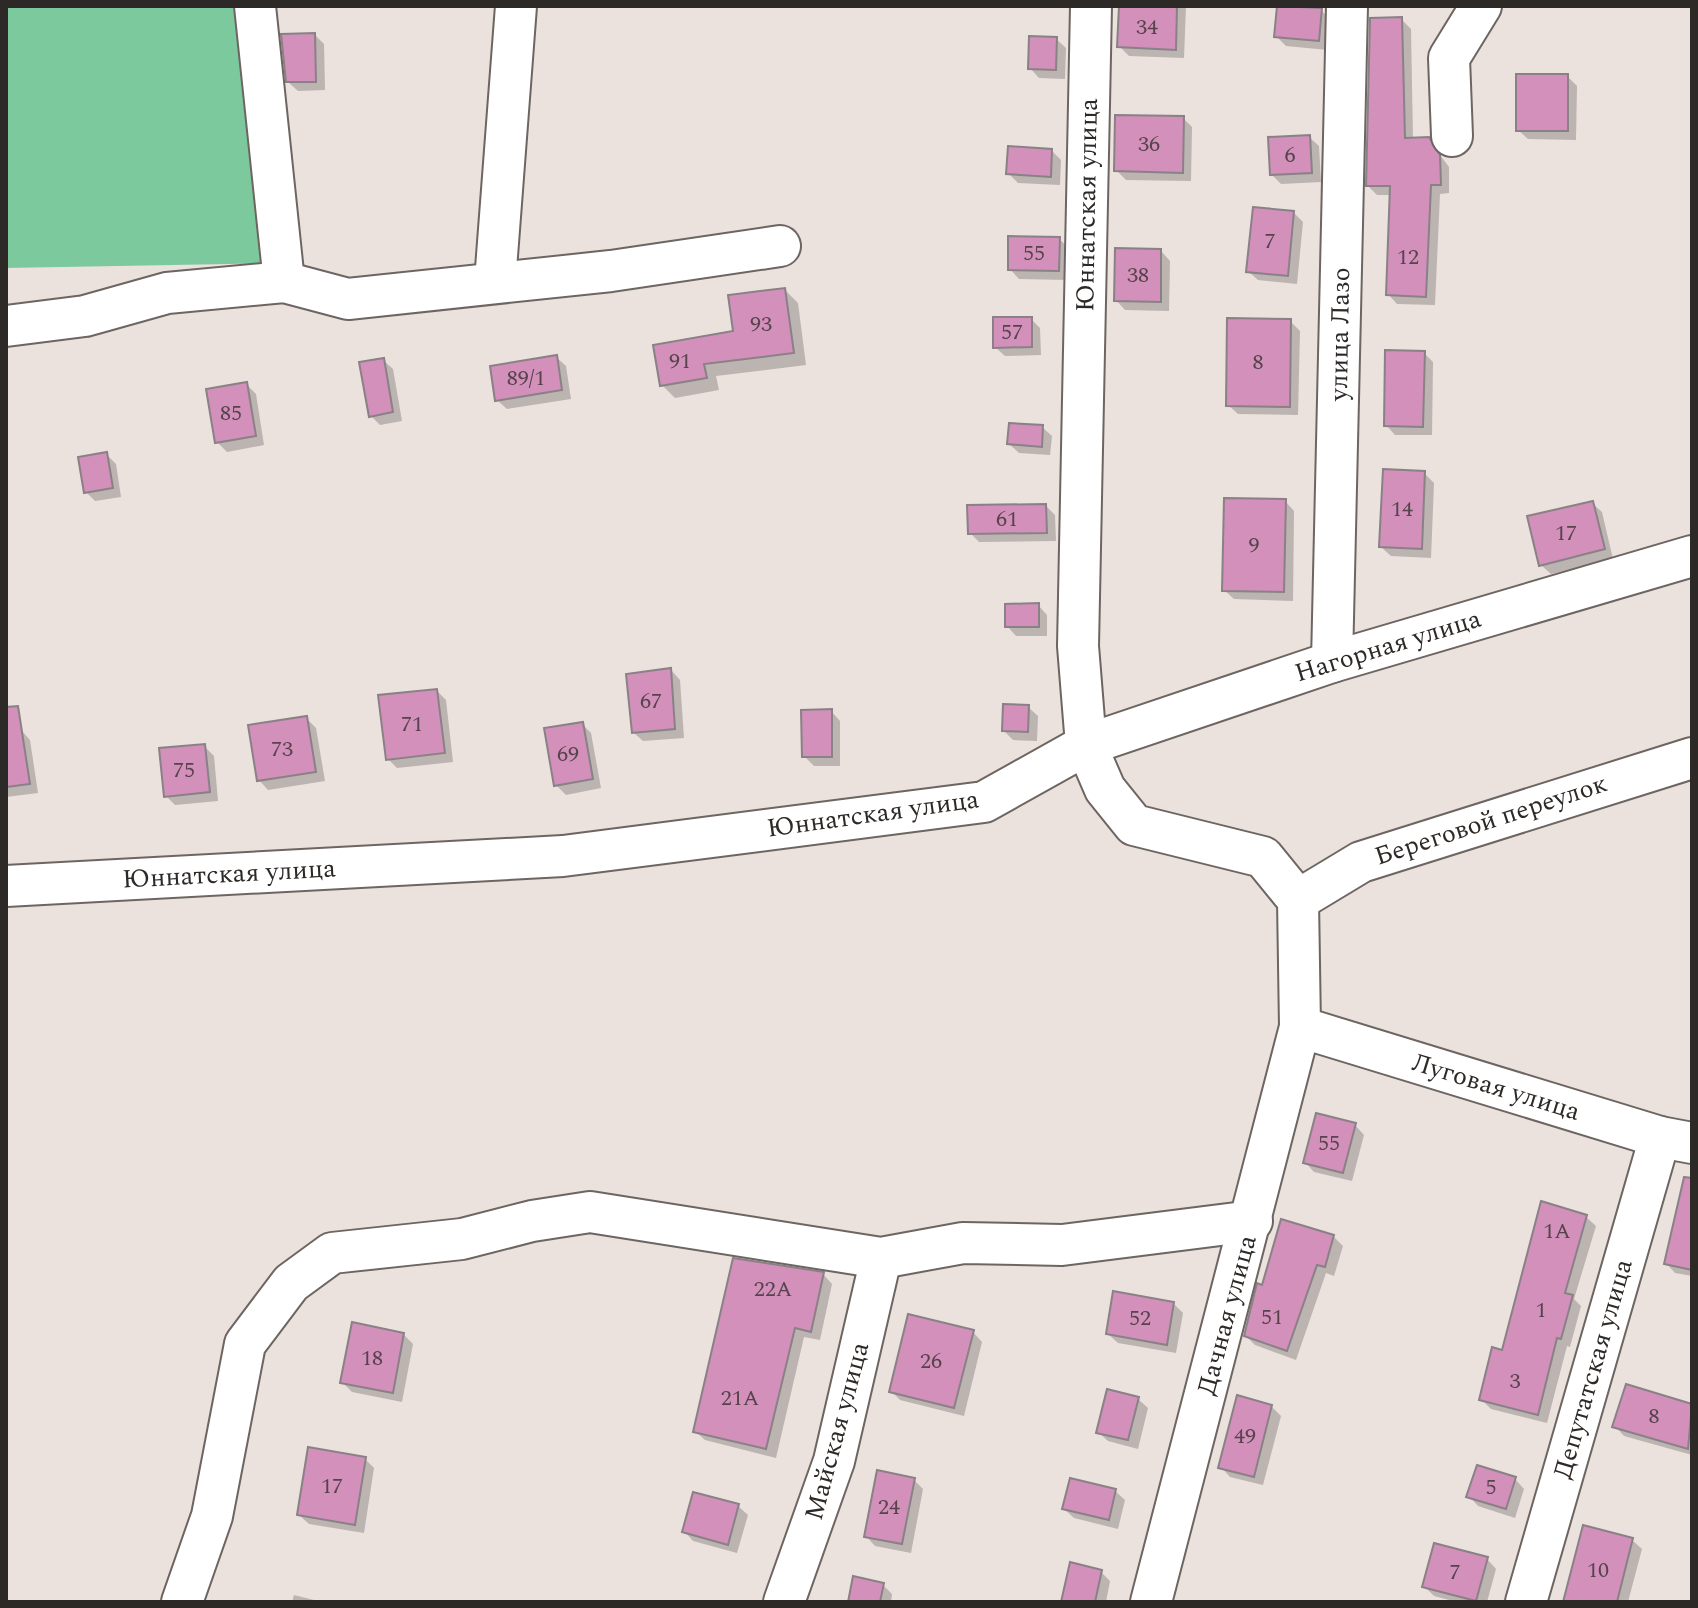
<svg xmlns="http://www.w3.org/2000/svg" width="1698" height="1608" viewBox="0 0 1698 1608" font-family="Spectral,serif">
<style>
.forest{fill:#7dc99e}
.shadow{fill:#0003}
.building{fill:#d290bb;stroke:#898186;stroke-width:2}
.lines{fill:none;stroke-linecap:round;stroke-linejoin:round}
.minor-casing{stroke:#6d6561;stroke-width:44}
.minor{stroke:#fff;stroke-width:40}
.labels{text-anchor:middle;dominant-baseline:central;stroke-width:6;stroke-linejoin:round;paint-order:stroke}
.number-label{font-size:22px;fill:#56434c}
.street-label{font-size:26px;fill:#2d2927;stroke:#fff}
</style>
<rect width="100%" height="100%" fill="#ebe1dd"/>
<path class="forest" d="M6 6H242L280 263 6 268Z"/>
<g class="shadow">
<path d="M1121 6H1186L1184 58 1129 56 1119 46Z"/>
<path d="M1321 10 1330 20 1328 50 1286 46 1276 36Z"/>
<path d="M1401 19 1411 29 1413 140 1428 139 1449 167V193L1440 194 1435 305 1397 304 1388 294 1392 195H1377L1368 186Z"/>
<path d="M315 35 324 44 325 90 298 91 288 82Z"/>
<path d="M1056 39 1066 48 1065 79 1039 78 1030 68Z"/>
<path d="M1567 76 1577 86 1576 140 1528 139 1518 130Z"/>
<path d="M1183 118 1192 127 1191 181 1126 180 1116 170Z"/>
<path d="M1309 137 1319 146 1321 182 1281 184 1271 174Z"/>
<path d="M1052 151 1061 160 1060 185 1018 183 1008 173Z"/>
<path d="M1293 212 1303 222 1297 284 1258 280 1248 271Z"/>
<path d="M1059 239 1069 248 1068 280 1019 279 1010 269Z"/>
<path d="M1161 251 1170 261 1169 311 1125 310 1116 300Z"/>
<path d="M785 290 798 303 806 365 716 376 719 390 675 398 662 385 735 333Z"/>
<path d="M1031 319 1040 328 1041 355 1005 356 995 347Z"/>
<path d="M1290 321 1300 331 1298 415 1238 414 1228 405Z"/>
<path d="M1424 353 1433 362 1432 435H1395L1386 425Z"/>
<path d="M556 357 566 366 571 399 507 409 497 400Z"/>
<path d="M383 360 393 369 402 421 380 425 371 416Z"/>
<path d="M246 384 256 394 264 445 227 452 217 442Z"/>
<path d="M1042 427 1052 436 1050 455 1019 453 1009 444Z"/>
<path d="M106 454 116 464 121 497 95 501 86 492Z"/>
<path d="M1424 473 1434 483 1431 558 1391 556 1381 547Z"/>
<path d="M1285 501 1294 511 1293 601 1234 599 1224 590Z"/>
<path d="M1592 503 1602 512 1613 559 1551 574 1541 565Z"/>
<path d="M1046 506 1055 515 1056 541 979 542 970 533Z"/>
<path d="M1038 605 1047 615V636H1016L1007 626Z"/>
<path d="M671 670 680 680 684 738 643 741 633 732Z"/>
<path d="M437 691 446 700 453 762 397 768 388 759Z"/>
<path d="M1028 707 1038 716 1037 741 1013 740 1004 731Z"/>
<path d="M831 711 840 721V766H814L804 756Z"/>
<path d="M306 718 316 728 325 781 268 790 259 780Z"/>
<path d="M582 724 591 733 601 788 566 795 556 785Z"/>
<path d="M21 730 30 740 38 793 6 797V732Z"/>
<path d="M204 746 214 756 218 801 175 805 166 796Z"/>
<path d="M1355 1125 1364 1135 1352 1181 1314 1172 1305 1162Z"/>
<path d="M1692 1188V1276L1675 1273 1666 1263Z"/>
<path d="M1586 1217 1596 1226 1574 1299 1581 1306 1570 1347 1567 1346 1547 1423 1491 1409 1481 1399 1504 1352Z"/>
<path d="M1333 1236 1343 1246 1334 1276 1326 1273 1296 1360 1255 1345 1246 1336 1263 1287Z"/>
<path d="M823 1274 832 1284 820 1340 804 1337 776 1458 705 1440 695 1431Z"/>
<path d="M1173 1303 1183 1313 1176 1353 1118 1343 1108 1334Z"/>
<path d="M973 1332 982 1342 964 1416 900 1400 891 1391Z"/>
<path d="M403 1334 413 1344 402 1402 352 1392 342 1382Z"/>
<path d="M1627 1386 1692 1407V1455L1624 1436 1615 1426Z"/>
<path d="M1138 1399 1148 1408 1138 1449 1108 1441 1098 1432Z"/>
<path d="M1271 1406 1281 1416 1263 1485 1230 1477 1221 1467Z"/>
<path d="M365 1459 374 1468 364 1533 309 1524 299 1515Z"/>
<path d="M1515 1479 1524 1489 1515 1518 1478 1506 1469 1496Z"/>
<path d="M914 1480 923 1489 911 1553 875 1546 866 1536Z"/>
<path d="M1115 1491 1125 1500 1118 1529 1074 1518 1064 1509Z"/>
<path d="M738 1506 748 1515 737 1553 693 1541 684 1531Z"/>
<path d="M1632 1540 1642 1549 1628 1602H1565Z"/>
<path d="M1487 1559 1496 1569 1487 1602H1457L1434 1596 1424 1586Z"/>
<path d="M1101 1572 1110 1581 1106 1602H1063Z"/>
<path d="M883 1585 892 1594 891 1602H850Z"/>
<path d="M294 1595 322 1602H292Z"/>
</g>
<g class="building">
<path d="M1119 6H1177L1176 50 1117 47Z"/>
<path d="M1277 6 1322 8 1319 41 1274 37Z"/>
<path d="M1402 17 1405 138 1429 137 1440 155 1441 185H1431L1426 297 1386 295 1390 186H1366L1370 18Z"/>
<path d="M315 33 316 82H286L281 34Z"/>
<path d="M1029 36 1057 37 1056 70 1028 69Z"/>
<rect x="1516" y="74" width="52" height="57"/>
<path d="M1115 115 1184 116 1183 173 1114 171Z"/>
<path d="M1310 135 1312 173 1270 175 1268 137Z"/>
<path d="M1008 146 1052 149 1051 177 1006 174Z"/>
<path d="M1253 207 1294 211 1288 276 1246 272Z"/>
<path d="M1008 236 1060 237 1059 271 1008 270Z"/>
<path d="M1115 248 1161 249V302L1114 301Z"/>
<path d="M785 288 794 353 704 364 707 378 660 386 653 345 733 331 728 295Z"/>
<path d="M993 317H1032V347L993 348Z"/>
<path d="M1227 318 1291 319 1290 407 1226 406Z"/>
<path d="M1385 350 1425 351 1423 427 1384 426Z"/>
<path d="M557 355 562 390 495 401 490 366Z"/>
<path d="M384 358 393 412 369 417 359 362Z"/>
<path d="M247 382 256 436 215 443 206 389Z"/>
<path d="M1009 423 1043 425 1042 447 1007 444Z"/>
<path d="M107 452 113 488 84 493 78 457Z"/>
<path d="M1383 469 1425 471 1422 549 1379 547Z"/>
<path d="M1224 498 1286 499 1284 592 1222 591Z"/>
<path d="M1593 501 1605 549 1539 566 1527 516Z"/>
<path d="M1046 504 1047 533 968 534 967 505Z"/>
<path d="M1039 603V627H1005V604Z"/>
<path d="M671 668 675 729 632 733 626 674Z"/>
<path d="M437 689 445 753 386 760 378 695Z"/>
<path d="M1003 704 1029 705 1028 732 1002 731Z"/>
<path d="M18 706 30 784 6 787V707Z"/>
<path d="M832 709V757H802L801 710Z"/>
<path d="M307 716 316 772 257 781 248 725Z"/>
<path d="M583 722 593 779 554 786 544 728Z"/>
<path d="M205 744 210 792 164 797 159 748Z"/>
<path d="M1316 1113 1356 1123 1343 1173 1303 1163Z"/>
<path d="M1684 1177 1692 1178V1270L1664 1264Z"/>
<path d="M1541 1201 1587 1215 1565 1293 1573 1295 1561 1339 1557 1338 1538 1415 1479 1400 1492 1347 1502 1350Z"/>
<path d="M1281 1219 1334 1235 1325 1267 1317 1265 1287 1351 1244 1336 1257 1283 1262 1285Z"/>
<path d="M733 1258 824 1272 811 1332 795 1328 766 1449 693 1432Z"/>
<path d="M1113 1291 1174 1302 1167 1345 1106 1334Z"/>
<path d="M908 1314 974 1330 954 1408 889 1392Z"/>
<path d="M352 1322 404 1333 393 1393 340 1383Z"/>
<path d="M1626 1384 1692 1404 1688 1449 1612 1427Z"/>
<path d="M1107 1389 1139 1397 1128 1440 1096 1433Z"/>
<path d="M1237 1395 1272 1405 1254 1477 1218 1468Z"/>
<path d="M308 1447 366 1457 355 1525 297 1515Z"/>
<path d="M1477 1465 1516 1477 1506 1509 1466 1497Z"/>
<path d="M877 1470 915 1478 902 1544 864 1537Z"/>
<path d="M1070 1478 1116 1489 1109 1520 1062 1509Z"/>
<path d="M693 1492 739 1504 728 1545 682 1532Z"/>
<path d="M1583 1525 1633 1538 1617 1602H1563Z"/>
<path d="M1434 1543 1488 1557 1476 1601 1422 1587Z"/>
<path d="M1070 1562 1102 1570 1095 1602H1061Z"/>
<path d="M853 1576 884 1583 880 1602H848Z"/>
</g>
<g class="lines">
<defs>
<g id="minor">
<path d="M255 6 284 282"/>
<path d="M1452 136 1449 58 1481 6"/>
<path d="M495 282 516 6"/>
<path d="M6 326 85 316 167 293 284 282 348 299 611 271 780 246"/>
<path d="M1332 662 1347 6"/>
<path d="M6 886 563 856 984 802 1086 745 1078 646 1091 6"/>
<path d="M1298 900 1361 862 1692 758"/>
<path d="M1300 1027 1660 1137 1692 1143"/>
<path d="M182 1602 212 1516 245 1344 291 1283 332 1253 462 1239 532 1221 590 1212 881 1258 963 1243 1062 1245 1252 1221"/>
<path d="M784 1602 834 1461 881 1258"/>
<path d="M1151 1602 1300 1027 1298 900 1263 857 1134 825 1105 789 1086 745 1332 662 1692 556"/>
<path d="M1526 1602 1660 1137"/>
</g>
</defs>
<use href="#minor" class="minor-casing"/>
<use href="#minor" class="minor"/>
</g>
<g class="labels">
<g class="number-label">
<text x="1147" y="27">34</text>
<text x="1149" y="144">36</text>
<text x="1290" y="155">6</text>
<text x="1270" y="241">7</text>
<text x="1034" y="253">55</text>
<text x="1408" y="257">12</text>
<text x="1138" y="275">38</text>
<text x="761" y="324">93</text>
<text x="1012" y="332">57</text>
<text x="680" y="361">91</text>
<text x="1258" y="362">8</text>
<text x="526" y="378">89/1</text>
<text x="231" y="413">85</text>
<text x="1402" y="509">14</text>
<text x="1007" y="519">61</text>
<text x="1566" y="533">17</text>
<text x="1254" y="545">9</text>
<text x="651" y="701">67</text>
<text x="412" y="724">71</text>
<text x="282" y="749">73</text>
<text x="568" y="754">69</text>
<text x="184" y="770">75</text>
<text x="1329" y="1143">55</text>
<text x="1557" y="1231">1А</text>
<text x="773" y="1289">22А</text>
<text x="1541" y="1310">1</text>
<text x="1272" y="1317">51</text>
<text x="1140" y="1318">52</text>
<text x="372" y="1358">18</text>
<text x="931" y="1361">26</text>
<text x="1515" y="1381">3</text>
<text x="740" y="1398">21А</text>
<text x="1654" y="1416">8</text>
<text x="1245" y="1436">49</text>
<text x="332" y="1486">17</text>
<text x="1491" y="1487">5</text>
<text x="889" y="1507">24</text>
<text x="1598" y="1570">10</text>
<text x="1455" y="1572">7</text>
</g>
<g class="street-label">
<text transform="translate(1087 205) rotate(-89)">Юннатская улица</text>
<text transform="translate(1340 334) rotate(-89)">улица Лазо</text>
<text transform="translate(1388 646) rotate(-17)">Нагорная улица</text>
<text transform="translate(873 814) rotate(-8)">Юннатская улица</text>
<text transform="translate(1491 820) rotate(-18)">Береговой переулок</text>
<text transform="translate(229 874) rotate(-3)">Юннатская улица</text>
<text transform="translate(1496 1087) rotate(17)">Луговая улица</text>
<text transform="translate(1227 1315) rotate(-75)">Дачная улица</text>
<text transform="translate(1593 1369) rotate(-74)">Депутатская улица</text>
<text transform="translate(837 1431) rotate(-75)">Майская улица</text>
</g>
</g>
<rect width="1698" height="1608" fill="none" stroke="#2d2927" stroke-width="16"/>
</svg>
